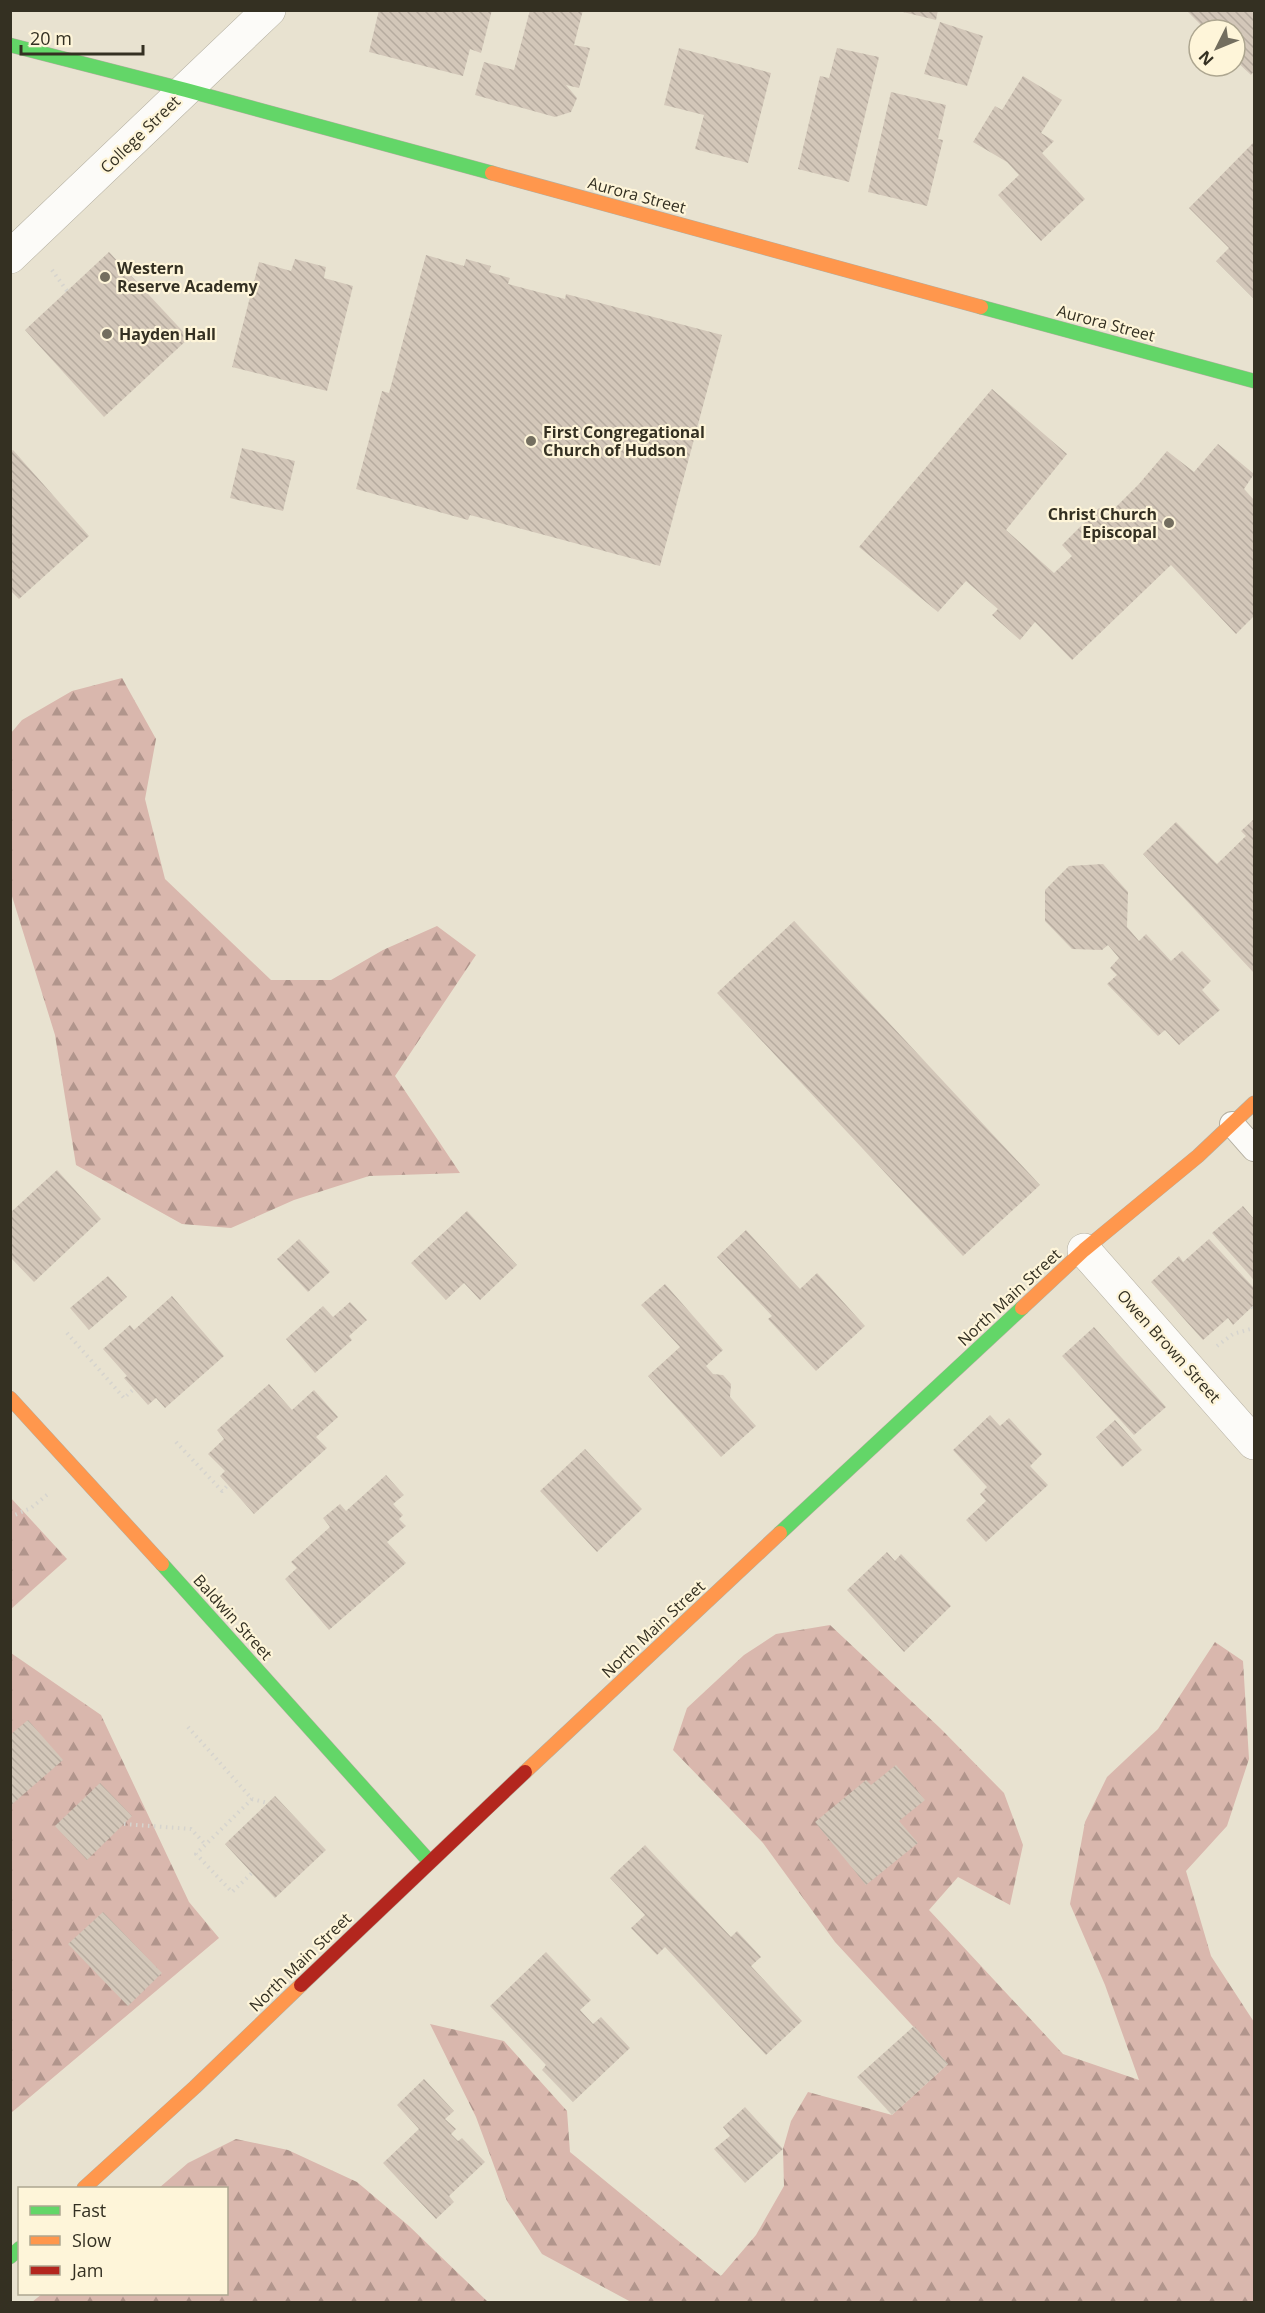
<svg xmlns="http://www.w3.org/2000/svg" width="1265" height="2313" viewBox="0 0 1265 2313" font-family="'Open Sans',sans-serif">
<style>
.forest{fill:url(#forest-firs)}
.building{fill:url(#building-back-hatch)}
.lines{fill:none;stroke-linecap:round;stroke-linejoin:round}
.lane-casing{stroke:#b3aea0;stroke-width:26}
.street-casing{stroke:#b3aea0;stroke-width:34}
.fast-casing{stroke:#b3aea0;stroke-width:15}
.slow-casing{stroke:#b3aea0;stroke-width:15}
.jam-casing{stroke:#b3aea0;stroke-width:15}
.path{stroke:#d6d4ce;stroke-width:4;stroke-dasharray:1.5 4.5;stroke-linecap:butt}
.lane{stroke:#fcfbf8;stroke-width:24}
.street{stroke:#fcfbf8;stroke-width:33}
.fast{stroke:#63d668;stroke-width:14}
.slow{stroke:#ff974d;stroke-width:14}
.jam{stroke:#b3261e;stroke-width:14}
.poi-dot{fill:#736e5f;stroke:#fef5d9;stroke-width:2}
.labels{text-anchor:middle;dominant-baseline:central;stroke-width:4.5;stroke-linejoin:round;paint-order:stroke}
.street-label{font-size:16px;fill:#343022;stroke:#fef5d9}
.poi-label{font-size:16px;font-weight:bold;fill:#343022;stroke:#fef5d9;text-anchor:start}
</style>
<defs>
<pattern id="forest-firs" width="22" height="20" patternUnits="userSpaceOnUse" patternTransform="scale(1.5)"><rect width="22" height="20" fill="#d9b7ad"/><path d="M5 1l3.5 6h-7zM16 11l3.5 6h-7z" fill="#b1958c"/></pattern>
<pattern id="building-back-hatch" width="6" height="6" patternUnits="userSpaceOnUse" patternTransform="scale(1.5)"><rect width="6" height="6" fill="#d3c7b9"/><path d="M-1 5l2 2M0 0l6 6M5-1l2 2" fill="none" stroke="#b6ab9f"/></pattern>
</defs>
<rect width="100%" height="100%" fill="#e8e2d0"/>
<g class="forest">
<path d="M122 678 156 739 145 799 165 879 271 980H331L383 950 437 926 476 955 395 1076 460 1173 369 1176 294 1200 231 1228 182 1224 76 1165 55 1035 11 893V733L22 720 72 691Z"/>
<path d="M10 1497 67 1559 11 1609H10Z"/>
<path d="M830 1625 940 1728 1004 1793 1023 1845 1010 1905 958 1877 929 1910 1063 2054 1139 2080 1105 1985 1070 1904 1085 1822 1107 1777 1158 1729 1215 1642 1243 1661 1249 1759 1227 1826 1186 1871 1211 1956 1254 2022V2302H631L542 2254 507 2201 476 2117 430 2024 504 2041 567 2111 570 2152 721 2276 756 2235 784 2186 783 2149 791 2121 808 2092 892 2115 948 2064 835 1942 763 1843 673 1750 687 1708 744 1655 776 1634Z"/>
<path d="M11 1653 101 1715 189 1902 219 1938 11 2113Z"/>
<path d="M236 2139 288 2150 357 2182 409 2226 488 2302H32L42 2294H226V2188H159L188 2163Z"/>
</g>
<g class="building">
<path d="M379 10H492L481 53 470 49 463 76 369 52Z"/>
<path d="M530 10H583L574 45 590 48 579 88 566 85 577 98 571 112 555 117 475 95 484 62 514 70Z"/>
<path d="M903 10H938L936 20 903 12Z"/>
<path d="M1186 10H1254V71L1251 75 1235 60V30H1206Z"/>
<path d="M940 22 983 36 967 86 924 74Z"/>
<path d="M679 48 771 73 748 163 695 149 704 115 664 105Z"/>
<path d="M837 48 879 57 849 182 798 169 820 76 829 78Z"/>
<path d="M1023 76 1062 100 1041 133 1054 141 1042 153 1085 199 1041 241 998 195 1019 175 1007 162 973 142 995 106 1002 110Z"/>
<path d="M891 92 946 105 938 139 943 140 927 206 868 192Z"/>
<path d="M1254 142V299L1216 261 1229 248 1189 208Z"/>
<path d="M109 252 189 338 104 417 25 330Z"/>
<path d="M426 255 464 266 466 259 491 266 489 272 510 278 508 284 565 299 566 294 722 335 660 566 470 515 468 520 356 489 382 391 389 393Z"/>
<path d="M295 259 326 267 324 278 353 286 327 391 232 367 259 262 291 271Z"/>
<path d="M992 389 1067 454 1006 530 1054 573 1072 556 1062 545 1099 508 1107 516 1139 484 1167 451 1194 472 1218 444 1254 474 1244 489 1254 500V616L1236 634 1171 565 1072 660 1035 622 1020 640 992 615 998 609 966 581 938 612 859 547Z"/>
<path d="M242 448 295 461 283 511 230 498Z"/>
<path d="M13 450 89 536 19 599 10 590V452Z"/>
<path d="M1254 819V973L1143 854 1176 822 1217 864 1246 836 1241 831Z"/>
<path d="M1103 864 1128 892 1127 927 1139 941 1146 934 1171 961 1182 951 1211 981 1202 990 1220 1010 1179 1045 1165 1030 1158 1036 1107 984 1117 975 1110 968 1119 958 1108 945 1102 950 1072 949 1045 921V890L1069 866Z"/>
<path d="M794 921 1040 1185 963 1256 717 993Z"/>
<path d="M57 1170 101 1219 34 1282 10 1257V1213Z"/>
<path d="M1243 1206 1254 1219V1280L1212 1233Z"/>
<path d="M467 1211 517 1265 480 1300 464 1283 446 1300 411 1263Z"/>
<path d="M746 1230 800 1289 817 1273 865 1326 816 1371 768 1319 772 1316 717 1257Z"/>
<path d="M299 1239 330 1272 308 1292 277 1259Z"/>
<path d="M1209 1239 1254 1288V1305L1233 1325 1228 1318 1203 1340 1151 1282 1179 1256 1183 1262Z"/>
<path d="M108 1276 127 1297 89 1330 70 1308Z"/>
<path d="M665 1284 723 1350 706 1366 713 1374 723 1375 731 1384 730 1397 756 1426 721 1457 648 1376 680 1347 641 1305Z"/>
<path d="M172 1296 224 1356 165 1408 156 1398 148 1405 124 1378 127 1376 103 1349 130 1325 134 1330Z"/>
<path d="M350 1302 367 1320 349 1336 352 1340 315 1373 286 1339 323 1306 333 1317Z"/>
<path d="M1094 1327 1166 1407 1134 1435 1062 1356Z"/>
<path d="M269 1384 292 1410 314 1390 338 1417 316 1437 327 1448 254 1514 220 1476 225 1471 208 1454 224 1439 217 1430Z"/>
<path d="M990 1415 1000 1426 1009 1418 1042 1454 1030 1466 1048 1485 986 1542 966 1520 986 1501 980 1494 987 1487 953 1450Z"/>
<path d="M1115 1420 1142 1450 1122 1467 1096 1437Z"/>
<path d="M585 1449 642 1509 597 1552 540 1491Z"/>
<path d="M386 1475 404 1495 393 1504 403 1515 399 1519 406 1526 387 1542 406 1563 329 1630 285 1579 297 1568 291 1562 330 1527 323 1518 340 1504 346 1511Z"/>
<path d="M887 1552 895 1561 901 1554 951 1606 904 1652 847 1590Z"/>
<path d="M28 1720 63 1760 10 1806V1735Z"/>
<path d="M896 1765 925 1800 899 1821 918 1843 866 1885 815 1822 866 1780 871 1785Z"/>
<path d="M100 1783 132 1816 87 1860 55 1826Z"/>
<path d="M275 1796 326 1850 275 1898 225 1844Z"/>
<path d="M645 1845 731 1937 737 1931 761 1957 751 1966 802 2021 766 2055 665 1947 657 1955 631 1928 645 1915 610 1878Z"/>
<path d="M103 1912 162 1973 128 2006 68 1944Z"/>
<path d="M546 1952 591 2000 580 2010 593 2024 601 2017 630 2048 573 2102 542 2070 546 2065 490 2006Z"/>
<path d="M914 2026 948 2064 892 2115 857 2077Z"/>
<path d="M424 2079 454 2111 445 2119 456 2129 451 2134 458 2141 462 2138 485 2162 449 2196 454 2202 436 2219 383 2163 419 2129 397 2105Z"/>
<path d="M745 2107 783 2149 745 2183 714 2149 730 2136 723 2127Z"/>
</g>
<g class="lines">
<defs>
<path id="lane" d="M1232 1124 1254 1149"/>
<g id="street">
<path d="M10 257 269 10"/>
<path d="M1084 1250 1254 1443"/>
</g>
<g id="fast">
<path d="M10 45 186 90 492 173"/>
<path d="M981 307 1254 381"/>
<path d="M780 1533 1022 1308"/>
<path d="M162 1564 429 1861"/>
<path d="M10 2257 20 2248"/>
</g>
<g id="slow">
<path d="M492 173 981 307"/>
<path d="M1022 1308 1084 1250 1198 1156 1254 1103"/>
<path d="M10 1398 162 1564"/>
<path d="M525 1772 780 1533"/>
<path d="M84 2188 195 2087 301 1985"/>
</g>
<path id="jam" d="M301 1985 525 1772"/>
</defs>
<use href="#lane" class="lane-casing"/>
<use href="#street" class="street-casing"/>
<use href="#fast" class="fast-casing"/>
<use href="#slow" class="slow-casing"/>
<use href="#jam" class="jam-casing"/>
<g class="path">
<path d="M52 270 67 291"/>
<path d="M1252 1307 1254 1310"/>
<path d="M67 1333 124 1398 134 1389"/>
<path d="M1217 1346 1233 1334 1254 1328"/>
<path d="M176 1442 222 1491 228 1485"/>
<path d="M10 1517 31 1508 48 1494"/>
<path d="M188 1727 252 1799 268 1803"/>
<path d="M252 1799 196 1854 232 1892 252 1873"/>
<path d="M124 1824 191 1829 205 1844"/>
</g>
<use href="#lane" class="lane"/>
<use href="#street" class="street"/>
<use href="#fast" class="fast"/>
<use href="#slow" class="slow"/>
<use href="#jam" class="jam"/>
</g>
<g class="poi-dot">
<circle cx="105" cy="277" r="6"/>
<circle cx="107" cy="334" r="6"/>
<circle cx="531" cy="441" r="6"/>
<circle cx="1169" cy="523" r="6"/>
</g>
<g class="labels">
<g class="street-label">
<text transform="translate(140 134) rotate(-44)">College Street</text>
<text transform="translate(637 195) rotate(15)">Aurora Street</text>
<text transform="translate(1106 323) rotate(15)">Aurora Street</text>
<text transform="translate(1009 1297) rotate(-43)">North Main Street</text>
<text transform="translate(1169 1346) rotate(48)">Owen Brown Street</text>
<text transform="translate(233 1617) rotate(48)">Baldwin Street</text>
<text transform="translate(653 1629) rotate(-43)">North Main Street</text>
<text transform="translate(300 1962) rotate(-44)">North Main Street</text>
</g>
<g class="poi-label">
<text x="117" y="268">Western<tspan x="117" dy="18">Reserve Academy</tspan></text>
<text x="119" y="334">Hayden Hall</text>
<text x="543" y="432">First Congregational<tspan x="543" dy="18">Church of Hudson</tspan></text>
<text x="1157" y="514" text-anchor="end">Christ Church<tspan x="1157" dy="18">Episcopal</tspan></text>
</g>
</g>
<rect width="1265" height="2313" fill="none" stroke="#343022" stroke-width="24"/>
<rect x="18" y="2187" width="210" height="108" fill="#fef5d9" stroke="#ada690" stroke-width="1.5"/>
<rect x="30" y="2206" width="30" height="9" fill="#63d668" stroke="#ada690" stroke-width="1.5"/>
<text x="72" y="2217" font-size="18" fill="#343022">Fast</text>
<rect x="30" y="2236" width="30" height="9" fill="#ff974d" stroke="#ada690" stroke-width="1.5"/>
<text x="72" y="2247" font-size="18" fill="#343022">Slow</text>
<rect x="30" y="2266" width="30" height="9" fill="#b3261e" stroke="#ada690" stroke-width="1.5"/>
<text x="72" y="2277" font-size="18" fill="#343022">Jam</text>
<g transform="translate(1217 48) rotate(227)"><circle r="28" fill="#fef5d9" stroke="#ada690" stroke-width="1.5"/>
<path d="M0-4.5L10 22L0 15L-10 22Z" fill="#736e5f"/>
<text y="-9" font-size="16" font-weight="bold" text-anchor="middle" fill="#343022">N</text>
</g>
<path d="M21 45v9h122v-9" fill="none" stroke="#343022" stroke-width="3"/>
<text x="30" y="45" font-size="18" fill="#343022" stroke="#fef5d9" stroke-width="4.5" paint-order="stroke">20 m</text>
</svg>
